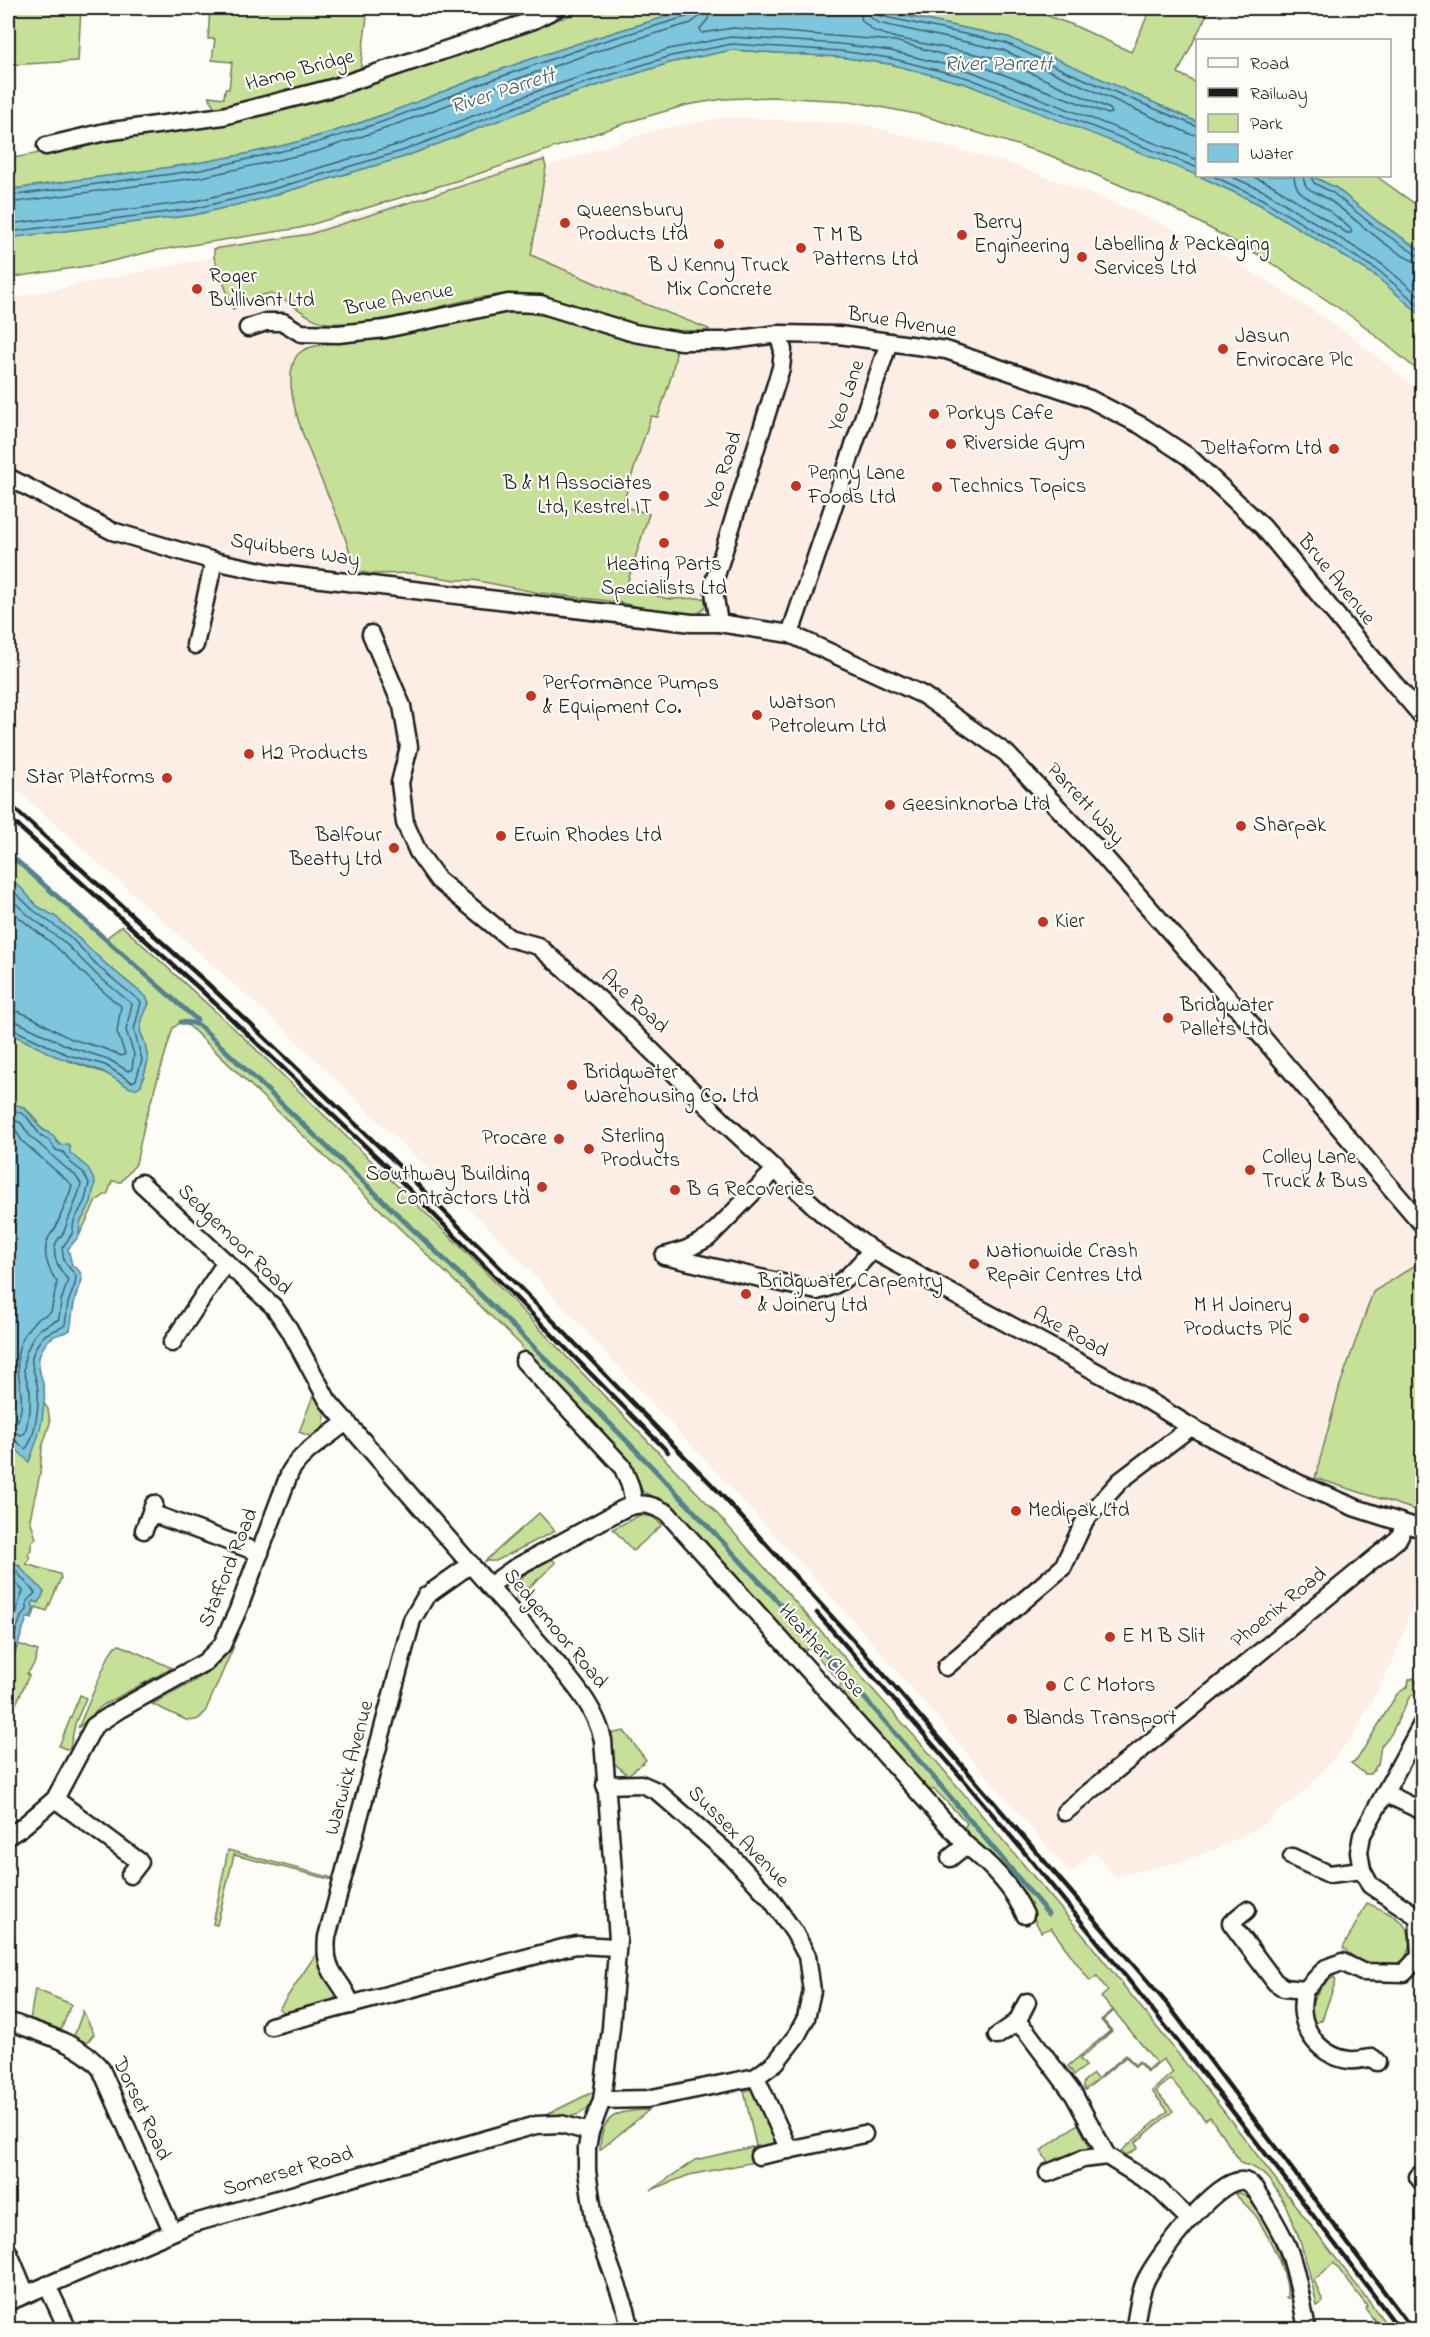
<svg xmlns="http://www.w3.org/2000/svg" width="1430" height="2337" viewBox="0 0 1430 2337" font-family="'Indie Flower',sans-serif">
<style>
.built{fill:#fceee5}
.green{fill:#c6e197;stroke:#717e5a;stroke-width:1.5}
.water{fill:#7dc6de;stroke:#568290;stroke-width:1.5}
.lines{fill:none;stroke-linecap:round;stroke-linejoin:round}
.shore{stroke:#43606a;stroke-width:1.5}
.stream{stroke:#568290;stroke-width:5}
.minor-casing{stroke:#1c1c1c;stroke-width:21}
.minor{stroke:#fdfcf7;stroke-width:16}
.rail{stroke:#1c1c1c;stroke-width:4.5}
.poi-dot{fill:#c8321e;stroke:#fdfcf7;stroke-width:2}
.labels{text-anchor:middle;dominant-baseline:central;stroke-width:4.5;stroke-linejoin:round;paint-order:stroke}
.street-label{font-size:21px;fill:#1c1c1c;stroke:#fdfcf7}
.poi-label{font-size:21px;fill:#1c1c1c;stroke:#fdfcf7;text-anchor:start}
.water-label{font-size:22px;font-style:italic;fill:#43606a;stroke:#fdfcf7}
</style>
<rect width="100%" height="100%" fill="#fdfcf7"/>
<filter id="ink" filterUnits="userSpaceOnUse"><feTurbulence type="fractalNoise" baseFrequency=".0167" numOctaves="2"/><feDisplacementMap in="SourceGraphic" scale="12" xChannelSelector="R" yChannelSelector="G"/><feConvolveMatrix kernelMatrix="1 2 1 2 8 2 1 2 1" color-interpolation-filters="sRGB"/></filter>
<g filter="url(#ink)">
<path class="built" d="M728 117 865 125 1008 163 1105 199 1196 239 1275 286 1348 334 1412 385 1422 396V1577L1393 1662 1351 1739 1307 1788 1263 1825 1216 1849 1183 1861 1115 1876 1094 1851 1070 1873 853 1620 506 1245 282 1027 8 782V299L214 257V245L304 232 543 156 546 167 655 130Z"/>
<g class="green">
<path d="M8 8H81L78 61 8 65Z"/>
<path d="M210 8H368L360 72 220 110 215 109 209 96 224 98 225 89H229L232 62 212 60 215 39H208Z"/>
<path d="M592 8H697C629 27 561 48 494 72 435 94 376 120 315 137 215 166 111 174 8 190V159L333 96Z"/>
<path d="M868 8H1026L1073 25 1131 52 1151 8H1210L1178 73 1197 83V122L1008 37Z"/>
<path d="M732 50 839 57 890 64 966 84 1088 131 1195 174 1259 204 1376 276 1422 316V374L1358 321 1259 255 1167 205 1049 155 921 115 850 101 771 97 723 99 687 105 638 119 469 177 300 228 153 251 100 264 8 278V238L194 215 257 200 404 157 539 105 599 85 673 62Z"/>
<path d="M544 160 546 167 531 255 620 294 709 329 706 333C657 332 609 317 562 306 547 303 532 298 517 296 486 292 454 304 423 311 392 318 360 325 328 323 306 321 287 296 271 294 259 293 244 303 233 309L214 257V249L310 234Z"/>
<path d="M1312 176H1376L1422 209V251L1378 222 1336 188Z"/>
<path d="M520 312 553 317 626 340 677 348 672 374 658 417 651 416 622 506 649 514 626 587 668 599 704 598 706 605 696 617 671 614 617 602 540 593 473 580H456L413 573 372 574 356 571C351 556 346 539 340 524 326 486 280 401 293 364 295 355 300 351 308 348 322 343 354 341 371 338 420 329 470 315 520 312Z"/>
<path d="M8 853 106 938 122 926 239 1033 469 1255 711 1507 931 1755 1083 1935 1215 2100 1390 2329H1381L1365 2308 1367 2306 1334 2263 1314 2280 1323 2302 1317 2306C1309 2269 1287 2169 1242 2164L1210 2117 1205 2120 1171 2079 1156 2091 1173 2111 1135 2143 1138 2148 1127 2155 1121 2151 1168 2111 1152 2091 1173 2072 1163 2059 1147 2072 1139 2063 1135 2067 1126 2057 1085 2090 1083 2086 1084 2081 1093 2074 1097 2079 1126 2055 1135 2065 1139 2061 1147 2070 1156 2062 1114 2011 1103 2020 1112 2031 1080 2059 1086 2066 1074 2075 1068 2066 1110 2031 1101 2020 1113 2010 1101 1997 1108 1991 1097 1976 1090 1981 1051 1928 1041 1932 1022 1896 967 1834 964 1828 967 1823 935 1790H929L918 1780 839 1691 841 1683 810 1648 806 1650 800 1648 672 1507 643 1492 626 1457 521 1347 522 1346 189 1026 180 1023 173 1028 145 1121 136 1164 121 1182 112 1181 108 1193 96 1201 79 1236 80 1223 91 1203 83 1164 60 1146 54 1136 45 1131 38 1125 37 1120 24 1107 8 1103V1032L66 1060 141 1085 148 1061 145 1043 140 1031 142 1019 149 1003 146 997 107 965 56 917 37 906 21 888 8 879Z"/>
<path d="M1422 1261V1512L1315 1478 1340 1385 1373 1292Z"/>
<path d="M315 1391C325 1405 331 1427 314 1438L299 1432Z"/>
<path d="M43 1402 48 1409 50 1423 42 1448 40 1474 30 1519 36 1539 31 1543V1550L28 1554 30 1559 26 1564 60 1574 61 1578 47 1611 36 1607 32 1619 30 1618 34 1609 32 1604 40 1587 25 1574 20 1566 12 1562 8 1553V1515L11 1513 8 1507 9 1493 8 1491V1441L29 1461 41 1423Z"/>
<path d="M539 1513 555 1531 496 1561H485Z"/>
<path d="M640 1515 653 1517 662 1525 633 1551 613 1529Z"/>
<path d="M552 1559 556 1563 517 1598C511 1575 536 1568 552 1559Z"/>
<path d="M18 1644 38 1651 34 1664 27 1674 29 1675 8 1722V1660L13 1657Z"/>
<path d="M120 1645 172 1668 103 1705 78 1728 110 1653 115 1646Z"/>
<path d="M234 1646 205 1712C200 1719 196 1722 186 1720L152 1704C182 1688 213 1674 234 1646Z"/>
<path d="M1413 1678 1420 1686 1419 1689 1409 1698 1391 1734 1381 1746 1378 1764 1370 1774H1365L1351 1763 1357 1760 1397 1694 1408 1686 1409 1680Z"/>
<path d="M80 1695 86 1698 75 1724 70 1748 66 1749 59 1746Z"/>
<path d="M624 1731 646 1760 628 1775 614 1763 610 1734Z"/>
<path d="M228 1850 333 1878V1880L234 1855 217 1925 213 1924Z"/>
<path d="M1367 1903C1394 1915 1422 1926 1404 1960 1381 1972 1360 1964 1343 1948Z"/>
<path d="M320 1948 324 1973 336 1995 332 2003 287 2014 279 2009Z"/>
<path d="M1334 1977 1336 1980 1322 2020 1315 2023C1306 2004 1318 1986 1334 1977Z"/>
<path d="M35 1989 71 2004 60 2033 30 2020Z"/>
<path d="M83 2011 94 2034 85 2045 73 2039Z"/>
<path d="M601 2088C586 2119 574 2118 542 2117Z"/>
<path d="M751 2089 754 2090 776 2139C772 2148 765 2149 757 2151L744 2091Z"/>
<path d="M649 2110 600 2150C601 2113 618 2111 649 2110Z"/>
<path d="M1078 2124 1090 2148 1050 2166 1041 2151Z"/>
<path d="M752 2147 755 2162 689 2175 651 2190 695 2160Z"/>
<path d="M1240 2193C1266 2199 1286 2275 1290 2298H1286C1293 2282 1267 2234 1258 2219 1252 2210 1242 2202 1235 2194Z"/>
</g>
<g class="water">
<path d="M697 8H868L1008 37 1197 122V175L966 84 890 64 839 57 732 50 673 62 599 85 539 105 404 157 257 200 194 215 8 238V190C110 174 215 166 315 137 376 120 435 94 494 72 561 48 629 27 697 8Z"/>
<path d="M1199 176H1312L1336 188 1378 222 1422 251V316L1376 276 1259 204Z"/>
<path d="M8 879 21 888 37 906 56 917 107 965 146 997 149 1003 142 1019 140 1031 145 1043 148 1061 141 1085 137 1088H130L102 1071 55 1056 8 1032Z"/>
<path d="M8 1103C24 1105 30 1112 38 1125 42 1131 50 1132 54 1137 56 1140 57 1143 60 1145L68 1144 70 1147V1153L88 1168 95 1182 91 1203 80 1223 79 1236 68 1249 72 1265C92 1278 76 1287 74 1304 72 1313 72 1321 70 1330 62 1335 52 1334 46 1343 33 1361 40 1369 44 1388 45 1394 44 1404 43 1411 42 1428 35 1446 29 1462L8 1441Z"/>
<path d="M8 1553C17 1568 33 1578 44 1592L39 1603 34 1601 32 1604 34 1609 30 1618H27L15 1653 8 1660Z"/>
</g>
<g class="lines">
<g class="shore">
<path d="M710 8 708 19 700 29 702 33 733 28 895 41 973 63 1108 114 1112 113 1110 109 1000 59 896 38 874 31 862 21 859 8"/>
<path d="M868 8 870 17 878 23 1003 50 1190 134 1198 135"/>
<path d="M876 8V13L881 16 1006 43 1065 71 1198 127"/>
<path d="M1213 176 1262 199 1379 271 1422 308"/>
<path d="M1230 176 1266 192 1383 265 1422 298"/>
<path d="M1251 176 1272 185 1347 233H1351V229C1342 222 1334 214 1325 208 1311 198 1295 196 1294 176"/>
<path d="M1303 176C1304 181 1304 185 1308 188 1314 193 1323 195 1329 200 1350 213 1400 262 1422 263"/>
<path d="M1311 176 1314 183 1333 193 1375 227 1417 255 1422 256"/>
<path d="M8 196 201 170 316 143 382 122 497 78 604 41 689 16 693 13V8"/>
<path d="M8 203 202 177 318 151 384 129 500 85 606 48 691 23 699 17 701 8"/>
<path d="M8 224 191 202 254 187 400 144 535 92 595 72 669 49 731 37 840 44 891 51 970 71 1198 160"/>
<path d="M8 232 192 209 256 194 402 151 537 99 597 79 671 56 732 44 840 51 890 58 968 78 1198 168"/>
<path d="M8 886 33 910 69 936 102 970 141 1002 134 1030 142 1060 136 1080 132 1082 105 1065 68 1055 8 1027"/>
<path d="M8 896 28 915 64 942 97 975 132 1004 126 1030 134 1054 132 1069 128 1071 108 1059 70 1047 15 1021 8 1019"/>
<path d="M8 907C22 922 39 932 55 946 77 966 97 988 121 1006L117 1032 125 1054 121 1056C106 1047 89 1045 72 1039 51 1031 30 1011 8 1010"/>
<path d="M8 1109 21 1113 27 1117 40 1135 49 1140 56 1150 63 1152 71 1163 83 1172 89 1183 85 1200 74 1221 72 1234 62 1248 64 1261 76 1276 75 1284 68 1303 65 1325C58 1331 48 1330 42 1338 23 1362 36 1369 38 1391 39 1404 35 1441 25 1449L13 1438 8 1437"/>
<path d="M8 1117 21 1123 29 1135 67 1169 75 1175 81 1184C78 1199 70 1213 65 1229 64 1234 60 1236 57 1241 50 1255 59 1269 68 1280L61 1301 59 1319 40 1329 33 1337 25 1355 24 1371 30 1391V1411L25 1433 21 1435 8 1430"/>
<path d="M8 1126 15 1129 22 1141 72 1185C69 1198 61 1213 57 1225 55 1230 51 1233 49 1237 41 1253 48 1269 57 1282L51 1312C46 1316 39 1317 34 1322 0 1358 31 1385 18 1421H8"/>
<path d="M8 1565 16 1571 35 1593 27 1601V1610L21 1617 8 1653"/>
<path d="M8 1574 23 1591 8 1633"/>
</g>
<g class="stream">
<path d="M8 853 197 1020"/>
<path d="M181 1022 193 1023 200 1026C343 1163 488 1298 625 1439 773 1592 914 1750 1048 1914"/>
</g>
<defs>
<g id="minor">
<path d="M46 146 105 132 223 116 332 88 534 20 557 8"/>
<path d="M248 328 266 322H283L301 333 338 334 385 329 508 303 540 304 634 333 681 341H725L778 334 839 335 946 350 1090 399 1142 426 1189 457 1263 527 1361 645 1422 716"/>
<path d="M8 477 112 531 214 561 271 573 692 623H719L790 634 923 695 1006 753 1100 852 1239 1010 1422 1224"/>
<path d="M719 623 713 585 781 368 783 350 778 334"/>
<path d="M371 634 402 706 409 747 400 783 405 823 418 852 438 880 509 938 538 946 600 1000 725 1123 824 1215 872 1250 1139 1395 1191 1427 1236 1451 1300 1484 1356 1508 1422 1529"/>
<path d="M790 634 889 342"/>
<path d="M195 645 214 561"/>
<path d="M141 1183 274 1307 289 1329 328 1401 559 1666C578 1689 596 1710 603 1740L618 1939 611 2028 602 2100 590 2132 587 2148V2171L595 2224 626 2310 631 2330"/>
<path d="M664 1256 817 1291C845 1285 854 1270 872 1250"/>
<path d="M665 1256 687 1249 708 1238 776 1169"/>
<path d="M172 1343 226 1262"/>
<path d="M524 1361 622 1466 630 1485 634 1503"/>
<path d="M151 1513 260 1553"/>
<path d="M144 1530 154 1504"/>
<path d="M489 1586 513 1569 623 1509C640 1501 651 1504 667 1513L966 1845"/>
<path d="M946 1667 1063 1567 1085 1520 1120 1481 1191 1427"/>
<path d="M1422 1724 1362 1835 1359 1852 1362 1870 1370 1885 1418 1917 1420 1956 1422 1957"/>
<path d="M1385 1793 1422 1811"/>
<path d="M55 1799 140 1862 130 1875"/>
<path d="M1065 1812 1398 1539 1405 1525"/>
<path d="M8 1836 21 1828 55 1799 94 1726 120 1709 205 1662 222 1645 238 1610 290 1472C303 1450 328 1438 347 1421"/>
<path d="M1292 1857 1329 1874 1362 1870"/>
<path d="M950 1858 966 1845C990 1864 1013 1887 1025 1915"/>
<path d="M1247 1910 1231 1923 1275 1982 1284 1988 1305 1990C1295 2022 1315 2055 1349 2060 1357 2061 1365 2058 1373 2058L1377 2062"/>
<path d="M1305 1990 1326 1968 1342 1962 1362 1972 1404 1973 1420 1956"/>
<path d="M351 2005C341 1975 323 1977 327 1937L412 1620 426 1596 471 1564"/>
<path d="M8 2021C39 2033 80 2042 101 2069L172 2231"/>
<path d="M1017 2022 1027 2032 1074 2095 1107 2156"/>
<path d="M271 2026 563 1948 577 1945 617 1947"/>
<path d="M997 2036 1017 2022 1027 2002"/>
<path d="M756 2077 789 2150"/>
<path d="M602 2100 647 2099 756 2077 776 2062 797 2035 806 2018 812 1991 807 1956 794 1932 771 1899 732 1857 657 1791 641 1784 605 1785"/>
<path d="M759 2156 864 2134"/>
<path d="M1048 2173 1083 2159 1107 2156 1155 2186 1190 2220"/>
<path d="M1422 2173 1418 2177 1422 2182"/>
<path d="M8 2251 26 2294"/>
<path d="M47 2285 68 2330"/>
<path d="M8 2302 191 2224 536 2125 561 2124 590 2132"/>
<path d="M1134 2330C1138 2313 1139 2291 1148 2276 1160 2254 1214 2182 1240 2181 1246 2180 1251 2184 1255 2189 1267 2209 1281 2229 1289 2251 1298 2276 1302 2303 1307 2330"/>
</g>
</defs>
<use href="#minor" class="minor-casing"/>
<use href="#minor" class="minor"/>
<g class="rail">
<path d="M8 803 207 983 388 1155 561 1329 717 1490 873 1662 1169 2006 1413 2330"/>
<path d="M8 817 201 990 381 1161 668 1452"/>
<path d="M817 1613C865 1668 914 1722 961 1777 1113 1956 1258 2141 1400 2330"/>
</g>
</g>
</g>
<g class="poi-dot">
<circle cx="565" cy="223" r="6"/>
<circle cx="962" cy="235" r="6"/>
<circle cx="719" cy="244" r="6"/>
<circle cx="801" cy="248" r="6"/>
<circle cx="1082" cy="257" r="6"/>
<circle cx="197" cy="289" r="6"/>
<circle cx="1223" cy="349" r="6"/>
<circle cx="934" cy="414" r="6"/>
<circle cx="951" cy="444" r="6"/>
<circle cx="1334" cy="449" r="6"/>
<circle cx="796" cy="486" r="6"/>
<circle cx="937" cy="487" r="6"/>
<circle cx="664" cy="496" r="6"/>
<circle cx="664" cy="543" r="6"/>
<circle cx="531" cy="696" r="6"/>
<circle cx="757" cy="715" r="6"/>
<circle cx="249" cy="754" r="6"/>
<circle cx="167" cy="778" r="6"/>
<circle cx="890" cy="805" r="6"/>
<circle cx="1241" cy="826" r="6"/>
<circle cx="501" cy="836" r="6"/>
<circle cx="394" cy="848" r="6"/>
<circle cx="1043" cy="922" r="6"/>
<circle cx="1168" cy="1018" r="6"/>
<circle cx="572" cy="1085" r="6"/>
<circle cx="559" cy="1139" r="6"/>
<circle cx="589" cy="1149" r="6"/>
<circle cx="1250" cy="1170" r="6"/>
<circle cx="542" cy="1187" r="6"/>
<circle cx="675" cy="1190" r="6"/>
<circle cx="974" cy="1264" r="6"/>
<circle cx="746" cy="1294" r="6"/>
<circle cx="1304" cy="1318" r="6"/>
<circle cx="1016" cy="1511" r="6"/>
<circle cx="1110" cy="1637" r="6"/>
<circle cx="1051" cy="1686" r="6"/>
<circle cx="1012" cy="1719" r="6"/>
</g>
<g class="labels">
<g class="street-label">
<text transform="translate(300 71) rotate(-15)">Hamp Bridge</text>
<text transform="translate(399 300) rotate(-10)">Brue Avenue</text>
<text transform="translate(902 323) rotate(9)">Brue Avenue</text>
<text transform="translate(847 396) rotate(-71)">Yeo Lane</text>
<text transform="translate(724 471) rotate(-72)">Yeo Road</text>
<text transform="translate(295 551) rotate(9)">Squibbers Way</text>
<text transform="translate(1336 580) rotate(51)">Brue Avenue</text>
<text transform="translate(1085 804) rotate(47)">Parrett Way</text>
<text transform="translate(634 1002) rotate(43)">Axe Road</text>
<text transform="translate(234 1240) rotate(44)">Sedgemoor Road</text>
<text transform="translate(1070 1333) rotate(29)">Axe Road</text>
<text transform="translate(229 1568) rotate(-68)">Stafford Road</text>
<text transform="translate(1279 1608) rotate(-39)">Phoenix Road</text>
<text transform="translate(555 1629) rotate(50)">Sedgemoor Road</text>
<text transform="translate(821 1651) rotate(48)">Heather Close</text>
<text transform="translate(350 1768) rotate(-75)">Warwick Avenue</text>
<text transform="translate(738 1837) rotate(45)">Sussex Avenue</text>
<text transform="translate(141 2109) rotate(65)">Dorset Road</text>
<text transform="translate(288 2172) rotate(-16)">Somerset Road</text>
</g>
<g class="poi-label">
<text x="577" y="211">Queensbury<tspan x="577" dy="24">Products Ltd</tspan></text>
<text x="974" y="223">Berry<tspan x="974" dy="24">Engineering</tspan></text>
<text x="813" y="236">T M B<tspan x="813" dy="24">Patterns Ltd</tspan></text>
<text x="1094" y="245">Labelling &amp; Packaging<tspan x="1094" dy="24">Services Ltd</tspan></text>
<text x="719" y="266" text-anchor="middle">B J Kenny Truck<tspan x="719" dy="24">Mix Concrete</tspan></text>
<text x="209" y="277">Roger<tspan x="209" dy="24">Bullivant Ltd</tspan></text>
<text x="1235" y="337">Jasun<tspan x="1235" dy="24">Envirocare Plc</tspan></text>
<text x="946" y="414">Porkys Cafe</text>
<text x="963" y="444">Riverside Gym</text>
<text x="1322" y="449" text-anchor="end">Deltaform Ltd</text>
<text x="808" y="474">Penny Lane<tspan x="808" dy="24">Foods Ltd</tspan></text>
<text x="652" y="484" text-anchor="end">B &amp; M Associates<tspan x="652" dy="24">Ltd, Kestrel IT</tspan></text>
<text x="949" y="487">Technics Topics</text>
<text x="664" y="565" text-anchor="middle">Heating Parts<tspan x="664" dy="24">Specialists Ltd</tspan></text>
<text x="543" y="684">Performance Pumps<tspan x="543" dy="24">&amp; Equipment Co.</tspan></text>
<text x="769" y="703">Watson<tspan x="769" dy="24">Petroleum Ltd</tspan></text>
<text x="261" y="754">H2 Products</text>
<text x="155" y="778" text-anchor="end">Star Platforms</text>
<text x="902" y="805">Geesinknorba Ltd</text>
<text x="1253" y="826">Sharpak</text>
<text x="382" y="836" text-anchor="end">Balfour<tspan x="382" dy="24">Beatty Ltd</tspan></text>
<text x="513" y="836">Erwin Rhodes Ltd</text>
<text x="1055" y="922">Kier</text>
<text x="1180" y="1006">Bridgwater<tspan x="1180" dy="24">Pallets Ltd</tspan></text>
<text x="584" y="1073">Bridgwater<tspan x="584" dy="24">Warehousing Co. Ltd</tspan></text>
<text x="601" y="1137">Sterling<tspan x="601" dy="24">Products</tspan></text>
<text x="547" y="1139" text-anchor="end">Procare</text>
<text x="1262" y="1158">Colley Lane<tspan x="1262" dy="24">Truck &amp; Bus</tspan></text>
<text x="530" y="1175" text-anchor="end">Southway Building<tspan x="530" dy="24">Contractors Ltd</tspan></text>
<text x="687" y="1190">B G Recoveries</text>
<text x="986" y="1252">Nationwide Crash<tspan x="986" dy="24">Repair Centres Ltd</tspan></text>
<text x="758" y="1282">Bridgwater Carpentry<tspan x="758" dy="24">&amp; Joinery Ltd</tspan></text>
<text x="1292" y="1306" text-anchor="end">M H Joinery<tspan x="1292" dy="24">Products Plc</tspan></text>
<text x="1028" y="1511">Medipak Ltd</text>
<text x="1122" y="1637">E M B Slit</text>
<text x="1063" y="1686">C C Motors</text>
<text x="1024" y="1719">Blands Transport</text>
</g>
<g class="water-label">
<text x="998" y="65">River Parrett</text>
<text transform="translate(503 92) rotate(-18)">River Parrett</text>
</g>
</g>
<rect width="1430" height="2337" fill="none" stroke="#fdfcf7" stroke-width="30"/>
<rect x="15" y="15" width="1400" height="2307" fill="none" stroke="#1c1c1c" stroke-width="2" filter="url(#ink)"/>
<rect x="1196" y="39" width="195" height="138" fill="#fdfcf7" stroke="#a3a29f" stroke-width="1.5"/>
<rect x="1208" y="58" width="30" height="9" fill="#fdfcf7" stroke="#a3a29f" stroke-width="1.5"/>
<text x="1250" y="69" font-size="18" fill="#1c1c1c">Road</text>
<rect x="1208" y="88" width="30" height="9" fill="#1c1c1c" stroke="#a3a29f" stroke-width="1.5"/>
<text x="1250" y="99" font-size="18" fill="#1c1c1c">Railway</text>
<rect x="1208" y="114" width="30" height="18" fill="#c6e197" stroke="#a3a29f" stroke-width="1.5"/>
<text x="1250" y="129" font-size="18" fill="#1c1c1c">Park</text>
<rect x="1208" y="144" width="30" height="18" fill="#7dc6de" stroke="#a3a29f" stroke-width="1.5"/>
<text x="1250" y="159" font-size="18" fill="#1c1c1c">Water</text>
</svg>
